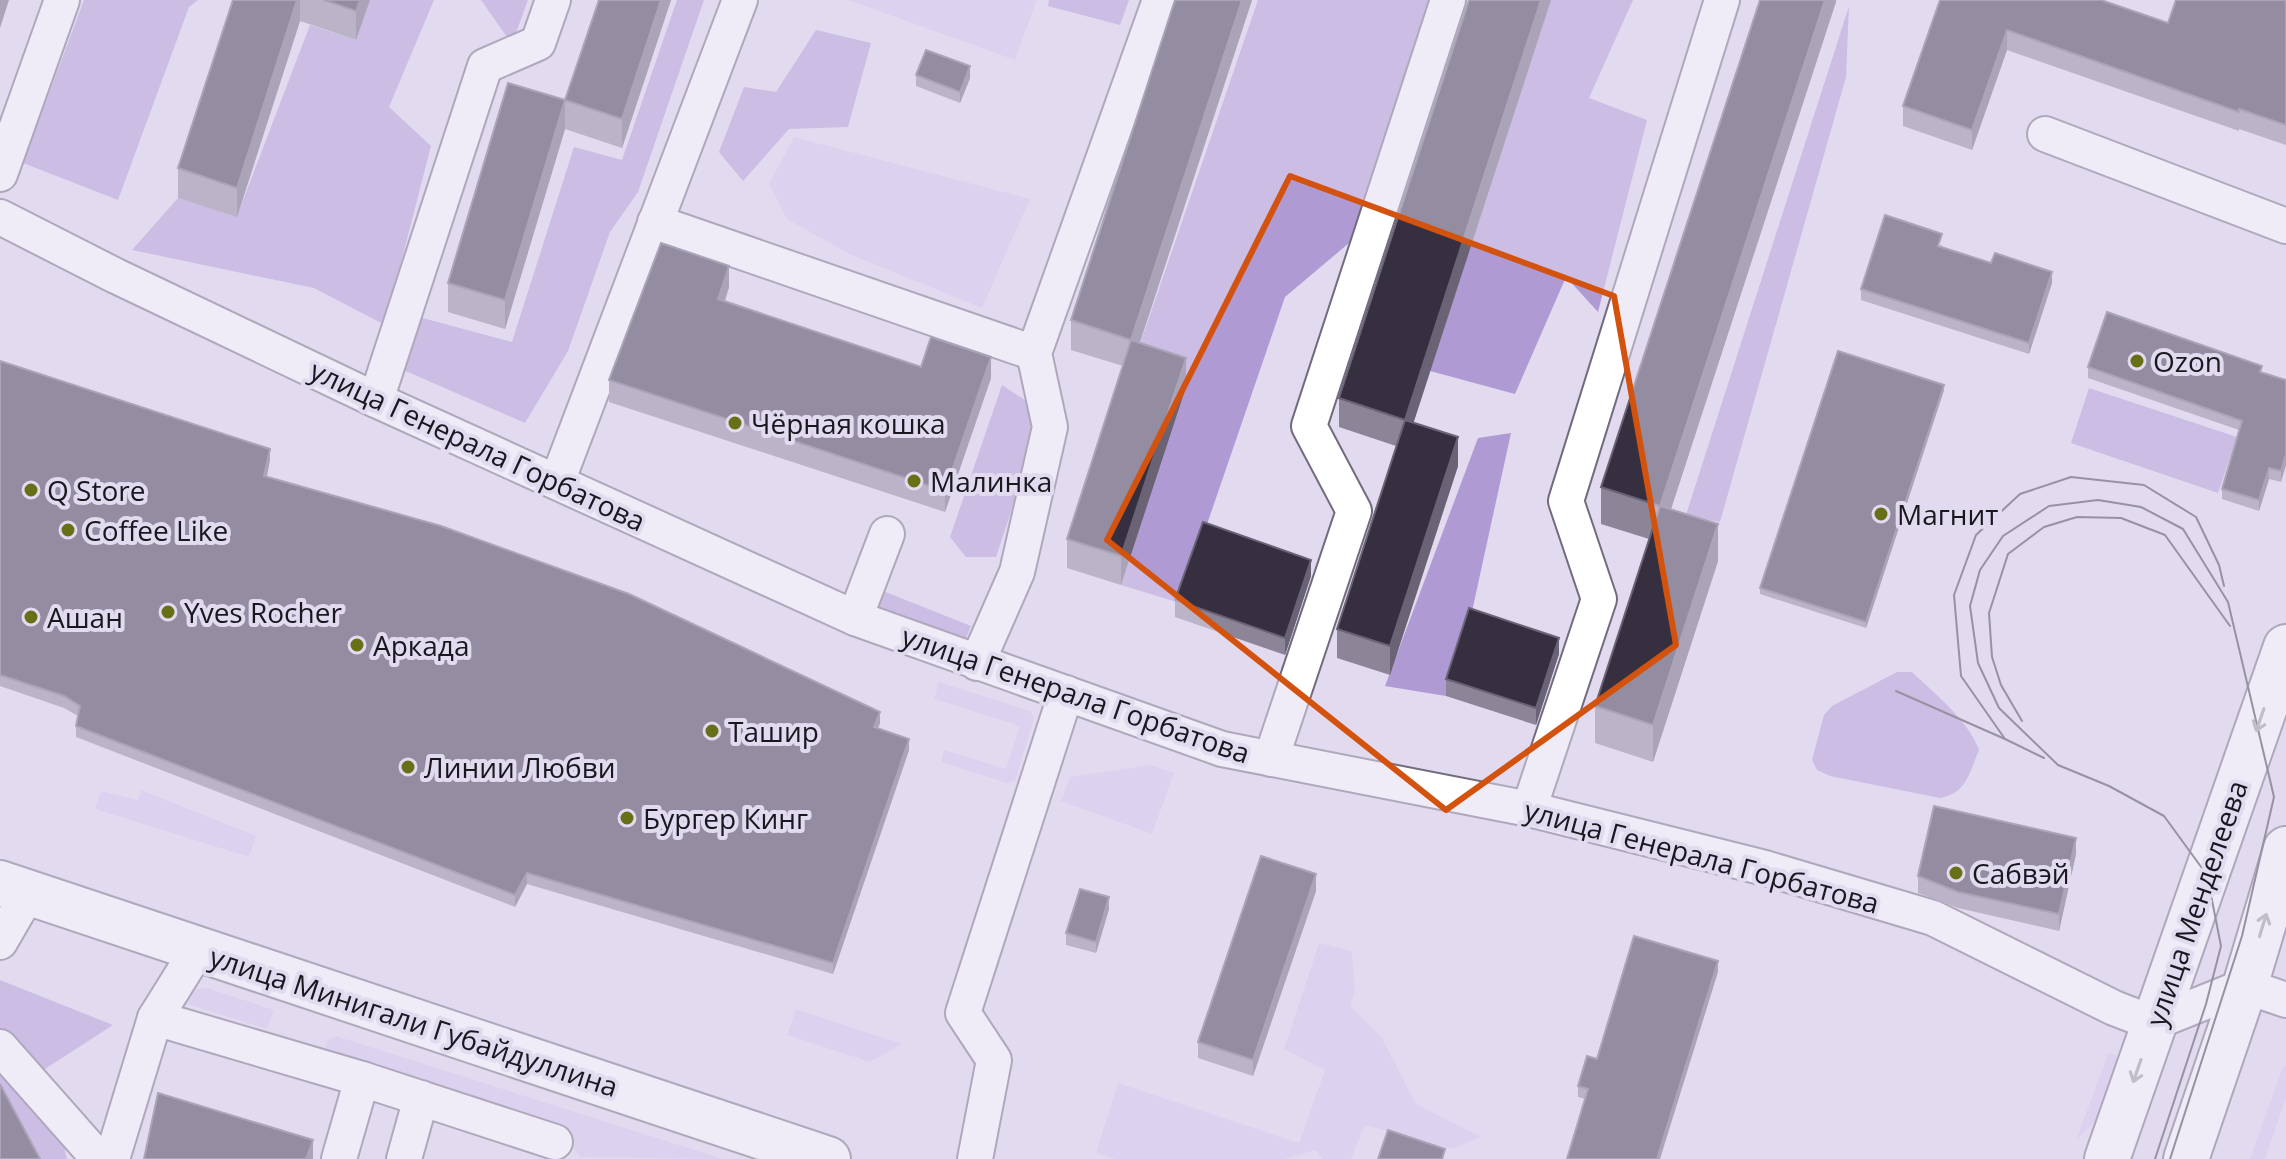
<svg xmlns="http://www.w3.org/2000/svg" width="2286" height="1159" viewBox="0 0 2286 1159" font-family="'Open Sans',sans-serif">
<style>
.green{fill:#d5c7ee}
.forest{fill:#af9ad3}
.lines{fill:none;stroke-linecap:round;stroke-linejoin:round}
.minor-casing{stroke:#726b7e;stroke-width:38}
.major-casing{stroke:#726b7e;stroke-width:48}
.minor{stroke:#fff;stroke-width:34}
.major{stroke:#fff;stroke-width:44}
.tram{stroke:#3c3943;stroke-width:2}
.wall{fill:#8c8598}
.shaded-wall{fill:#696375}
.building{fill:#352f40;stroke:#696375;stroke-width:2}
.oneway{stroke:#98979a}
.marked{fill:none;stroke:#d3520e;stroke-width:6;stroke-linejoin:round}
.poi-dot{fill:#676f17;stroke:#e2dbf0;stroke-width:3}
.labels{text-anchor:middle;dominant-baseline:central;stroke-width:8;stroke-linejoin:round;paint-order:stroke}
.poi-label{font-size:28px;fill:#1a171f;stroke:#e2dbf0;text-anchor:start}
.street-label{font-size:28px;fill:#1a171f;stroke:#e2dbf0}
</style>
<rect width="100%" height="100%" fill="#e2dbf0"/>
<g class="green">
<path d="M848 0H1037L1015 60Z"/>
<path d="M794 137 1030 199 982 308 849 254 787 219 769 184Z"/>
<path d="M939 682 1030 711 1034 718 1015 781 1007 783 941 762 944 750 1006 769 1020 726 934 699Z"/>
<path d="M1151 765 1174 773 1152 834 1061 801 1070 777Z"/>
<path d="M141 790 256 836 249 857 95 809 101 791 138 800Z"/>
<path d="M1319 943 1352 951 1355 991 1350 1006 1382 1038 1416 1104 1481 1137 1453 1149 1365 1125 1351 1159H1323L1316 1150 1285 1159H1115L1096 1153 1118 1083 1299 1143 1325 1070 1284 1049Z"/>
<path d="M207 988 274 1010 267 1029 187 1004 192 990Z"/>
<path d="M796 1009 902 1044 870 1062 787 1035Z"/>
<path d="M336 1036 723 1159 580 1157 560 1131 330 1057 325 1048 328 1040Z"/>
<path d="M2109 1052 2118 1057 2119 1062 2102 1115 2076 1140Z"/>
<path d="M2286 1065V1098L2265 1159H2250L2282 1069Z"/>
</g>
<g class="forest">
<path d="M84 0H198L189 7 118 200 23 163Z"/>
<path d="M370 0H434L389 107 431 146 385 325 314 288 132 250 178 198 237 216 310 25 356 40Z"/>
<path d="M481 0H528L512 44Z"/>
<path d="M677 0H704L638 192 610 232 568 351 525 423 401 369 419 317 512 342 574 147 622 160Z"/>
<path d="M1049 0H1129L1120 25 1048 6Z"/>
<path d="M1258 0H1442L1355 238 1285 297 1180 603 1121 585 1186 387 1136 356Z"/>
<path d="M1551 0H1633L1589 98 1647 120 1598 312 1566 277 1515 394 1430 371Z"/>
<path d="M1849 6 1846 77 1720 522 1686 515Z"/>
<path d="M816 30 871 43 848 127 789 129 743 181 719 152 744 87 776 92Z"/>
<path d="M1002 385 1034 406 1040 424 996 557H966L950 537Z"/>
<path d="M2089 388 2237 437 2218 493 2071 443Z"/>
<path d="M1511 433 1469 625 1446 696 1385 686 1478 438Z"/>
<path d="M878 589 971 626 964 643 871 606Z"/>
<path d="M1897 672H1912C1935 694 1968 720 1979 750 1969 773 1967 793 1940 798L1830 776 1817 770 1812 760 1824 715 1832 706Z"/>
<path d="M0 980 113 1025 45 1069 67 1159H34L0 1113Z"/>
</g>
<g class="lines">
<defs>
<g id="minor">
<path d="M2045 134 2286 226"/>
<path d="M0 174 62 0"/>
<path d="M0 217 116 276 376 400 855 618 1222 749 1529 809 1765 868 1933 918 2114 1008 2153 1023 2245 986 2286 1000"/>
<path d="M655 222 1034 353"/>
<path d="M376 400 485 66 538 43 553 0"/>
<path d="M557 482 740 0"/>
<path d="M855 618 887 534"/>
<path d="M977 663 1017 572 1050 427 1034 353 1160 0"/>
<path d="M1271 759 1354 511 1309 426 1448 0"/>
<path d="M1529 809 1599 599 1566 501 1722 0"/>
<path d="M0 942 29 892"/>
<path d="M155 1018 362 1079 555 1142"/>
<path d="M0 1047 99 1159"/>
<path d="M112 1159 155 1018 198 949"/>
<path d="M339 1159 362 1079"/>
<path d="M404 1159 421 1098"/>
<path d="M975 1159 994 1060 963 1013 1066 693"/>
</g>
<g id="major">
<path d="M0 883 828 1159"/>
<path d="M2107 1159 2286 647"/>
<path d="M2186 1159 2245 986 2286 849"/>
</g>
</defs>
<use href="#minor" class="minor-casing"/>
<use href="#major" class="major-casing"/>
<use href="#minor" class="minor"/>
<use href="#major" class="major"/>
<g class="tram">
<path d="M1896 691 2005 739"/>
<path d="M2022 721 2001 685 1992 657 1989 613 2008 554 2044 527 2077 517 2121 518 2165 535 2230 626"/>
<path d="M2044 758 2005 739 1961 676 1954 595 1976 535 2020 494 2071 477 2144 485 2196 517 2219 565 2224 586"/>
<path d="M2155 1159 2206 1004 2221 946 2207 875 2164 816 2109 786 2058 765 1999 708 1978 663 1970 606 1980 570 2003 536 2049 506 2098 500 2141 507 2183 529 2228 602 2274 797 2242 936 2170 1159"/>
</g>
</g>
<g class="wall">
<path d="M233 0H370L356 40 300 21 237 217 178 198V168Z"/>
<path d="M599 0H671L622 148 565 129V100Z"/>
<path d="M1175 0H1252L1140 343 1186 387 1121 585 1067 568V539L1123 366 1071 350V320Z"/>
<path d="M1469 0H1551L1413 423 1458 466 1390 675 1337 658V629L1396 446 1339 427V398Z"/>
<path d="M1836 0 1671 509 1718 561 1653 762 1595 743V706L1649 539 1601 524V487Z"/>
<path d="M1940 0 2168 23 2286 0V145L2239 129V131L2007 50 1972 150 1903 126V106Z"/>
<path d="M916 75 970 78 960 103 916 86Z"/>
<path d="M565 129 505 329 448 312V283Z"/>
<path d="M1942 245V247L2052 283 2029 354 1861 300V289Z"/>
<path d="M729 287 725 301 921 367 991 378 945 512 609 402V380Z"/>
<path d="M0 361 270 460 267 477 880 723 878 728 909 750 833 974 527 884 515 907 76 737V726L78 716 64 708 0 686Z"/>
<path d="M2088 367 2262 372 2286 380 2281 482 2269 479 2259 511 2222 499V489L2239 430 2088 378Z"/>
<path d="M1944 390 1866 628 1760 594V588Z"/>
<path d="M1311 576 1285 655 1175 617V600Z"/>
<path d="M1559 654 1536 725 1446 696V679Z"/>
<path d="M2076 854 2059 931 1958 908 1918 893V876Z"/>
<path d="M1316 891 1253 1076 1198 1058V1042Z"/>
<path d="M1109 909 1096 953 1066 945V933Z"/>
<path d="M1718 972 1585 1099 1578 1097V1086L1597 1059Z"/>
</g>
<g class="shaded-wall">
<path d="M0 0H9L0 28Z"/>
<path d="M297 0H300V21L237 217V188Z"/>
<path d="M360 0H370L356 40V11Z"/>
<path d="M661 0H671L622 148V119Z"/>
<path d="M1242 0H1252L1131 369V340Z"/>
<path d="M1541 0H1551L1405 449V420Z"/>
<path d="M1825 0H1836V2L1660 543V506Z"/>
<path d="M2007 30V50L1972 150V130Z"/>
<path d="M970 66V78L960 103V92Z"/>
<path d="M565 100V129L505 329V300Z"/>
<path d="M729 266V287L718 321V299Z"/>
<path d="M2052 272V283L2029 354V343Z"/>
<path d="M991 357V378L945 512V491Z"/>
<path d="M1186 358V387L1121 585V556Z"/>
<path d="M1944 385V390L1866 628V622Z"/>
<path d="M1458 437V466L1390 675V646Z"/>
<path d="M270 449V460L264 488V476Z"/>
<path d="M2286 454V465L2281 482V471Z"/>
<path d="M2269 468V479L2259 511V500Z"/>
<path d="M1718 524V561L1653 762V725Z"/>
<path d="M1311 560V576L1285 655V638Z"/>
<path d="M1559 638V654L1536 725V708Z"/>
<path d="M880 712V723L874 738V727Z"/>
<path d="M909 739V750L833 974V963Z"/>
<path d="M2076 838V854L2059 931V914Z"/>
<path d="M527 873V884L515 907V895Z"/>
<path d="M1316 874V891L1253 1076V1060Z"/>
<path d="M1109 897V909L1096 953V942Z"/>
<path d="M1718 961V972L1660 1159H1657Z"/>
<path d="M313 1140V1159H306Z"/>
</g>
<g class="building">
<path d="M233 0H297L237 188 178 168Z"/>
<path d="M324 0H360L356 11Z"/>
<path d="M599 0H661L622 119 565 100Z"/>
<path d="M1175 0H1242L1131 340 1186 358 1121 556 1067 539 1131 340 1071 320Z"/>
<path d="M1469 0H1541L1405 420 1339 398Z"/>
<path d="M1760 0H1825L1660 506 1601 487Z"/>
<path d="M1940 0H2101L2168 23 2176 0H2286V125L2239 109V112L2007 30 1972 130 1903 106Z"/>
<path d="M926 50 970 66 960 92 916 75Z"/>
<path d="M508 83 565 100 505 300 448 283Z"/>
<path d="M1885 215 1942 234 1938 246 1991 263 1995 253 2052 272 2029 343 1861 289Z"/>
<path d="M661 243 729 266 718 299 921 367 931 337 991 357 945 491 609 380Z"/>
<path d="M2107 312 2262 366 2260 372 2286 380V454L2281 471 2269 468 2259 500 2222 489 2242 421 2088 367Z"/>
<path d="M1838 351 1944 385 1866 622 1760 588Z"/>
<path d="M0 361 270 449 264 476 441 526 629 594 880 712 874 727 909 739 833 963 527 873 515 895 76 726 80 706 64 696 0 675Z"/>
<path d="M1405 420 1458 437 1390 646 1337 629Z"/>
<path d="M1660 506 1718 524 1653 725 1595 706Z"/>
<path d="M1203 522 1311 560 1285 638 1175 600Z"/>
<path d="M1469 608 1559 638 1536 708 1446 679Z"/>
<path d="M1934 806 2076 838 2059 914 1958 892 1918 876Z"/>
<path d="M1261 856 1316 874 1253 1060 1198 1042Z"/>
<path d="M1080 889 1109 897 1096 942 1066 933Z"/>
<path d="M1634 936 1718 961 1657 1159H1567L1588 1089 1578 1086 1587 1056 1597 1059Z"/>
<path d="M0 1084 40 1159H0Z"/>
<path d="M158 1093 313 1140 306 1159H144Z"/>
<path d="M1388 1130 1445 1149 1442 1159H1378Z"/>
</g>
<defs><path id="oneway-shaft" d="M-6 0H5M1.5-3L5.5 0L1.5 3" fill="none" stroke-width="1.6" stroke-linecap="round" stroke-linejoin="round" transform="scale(2)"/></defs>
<g class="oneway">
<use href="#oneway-shaft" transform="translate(2260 720) rotate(109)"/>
<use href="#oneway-shaft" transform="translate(2263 925) rotate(-73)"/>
<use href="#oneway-shaft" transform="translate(2137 1071) rotate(109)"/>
</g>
<path d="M0 0H2286V1159H0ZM1290 176 1614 296 1676 645 1446 810 1107 540Z" fill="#e2dbf0" fill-opacity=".55" fill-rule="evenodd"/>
<path class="marked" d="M1290 176 1614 296 1676 645 1446 810 1107 540Z"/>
<g class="poi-dot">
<circle cx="2137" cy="361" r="8"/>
<circle cx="735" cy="423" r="8"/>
<circle cx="914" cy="481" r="8"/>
<circle cx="31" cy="490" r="8"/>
<circle cx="1881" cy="514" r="8"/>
<circle cx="68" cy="530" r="8"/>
<circle cx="168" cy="612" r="8"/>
<circle cx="31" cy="617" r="8"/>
<circle cx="357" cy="645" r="8"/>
<circle cx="712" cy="731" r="8"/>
<circle cx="408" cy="767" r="8"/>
<circle cx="627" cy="818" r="8"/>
<circle cx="1956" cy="873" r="8"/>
</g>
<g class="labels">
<g class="poi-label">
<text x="2153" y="361">Ozon</text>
<text x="751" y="423">Чёрная кошка</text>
<text x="930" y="481">Малинка</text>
<text x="47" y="490">Q Store</text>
<text x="1897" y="514">Магнит</text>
<text x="84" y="530">Coffee Like</text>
<text x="184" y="612">Yves Rocher</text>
<text x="47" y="617">Ашан</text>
<text x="373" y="645">Аркада</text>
<text x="728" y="731">Ташир</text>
<text x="424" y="767">Линии Любви</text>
<text x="643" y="818">Бургер Кинг</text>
<text x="1972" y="873">Сабвэй</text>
</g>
<g class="street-label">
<text transform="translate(478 445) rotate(25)">улица Генерала Горбатова</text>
<text transform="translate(1076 694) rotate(19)">улица Генерала Горбатова</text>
<text transform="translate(1702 856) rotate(15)">улица Генерала Горбатова</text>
<text transform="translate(2196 903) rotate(-71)">улица Менделеева</text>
<text transform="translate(414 1021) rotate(18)">улица Минигали Губайдуллина</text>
</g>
</g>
</svg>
